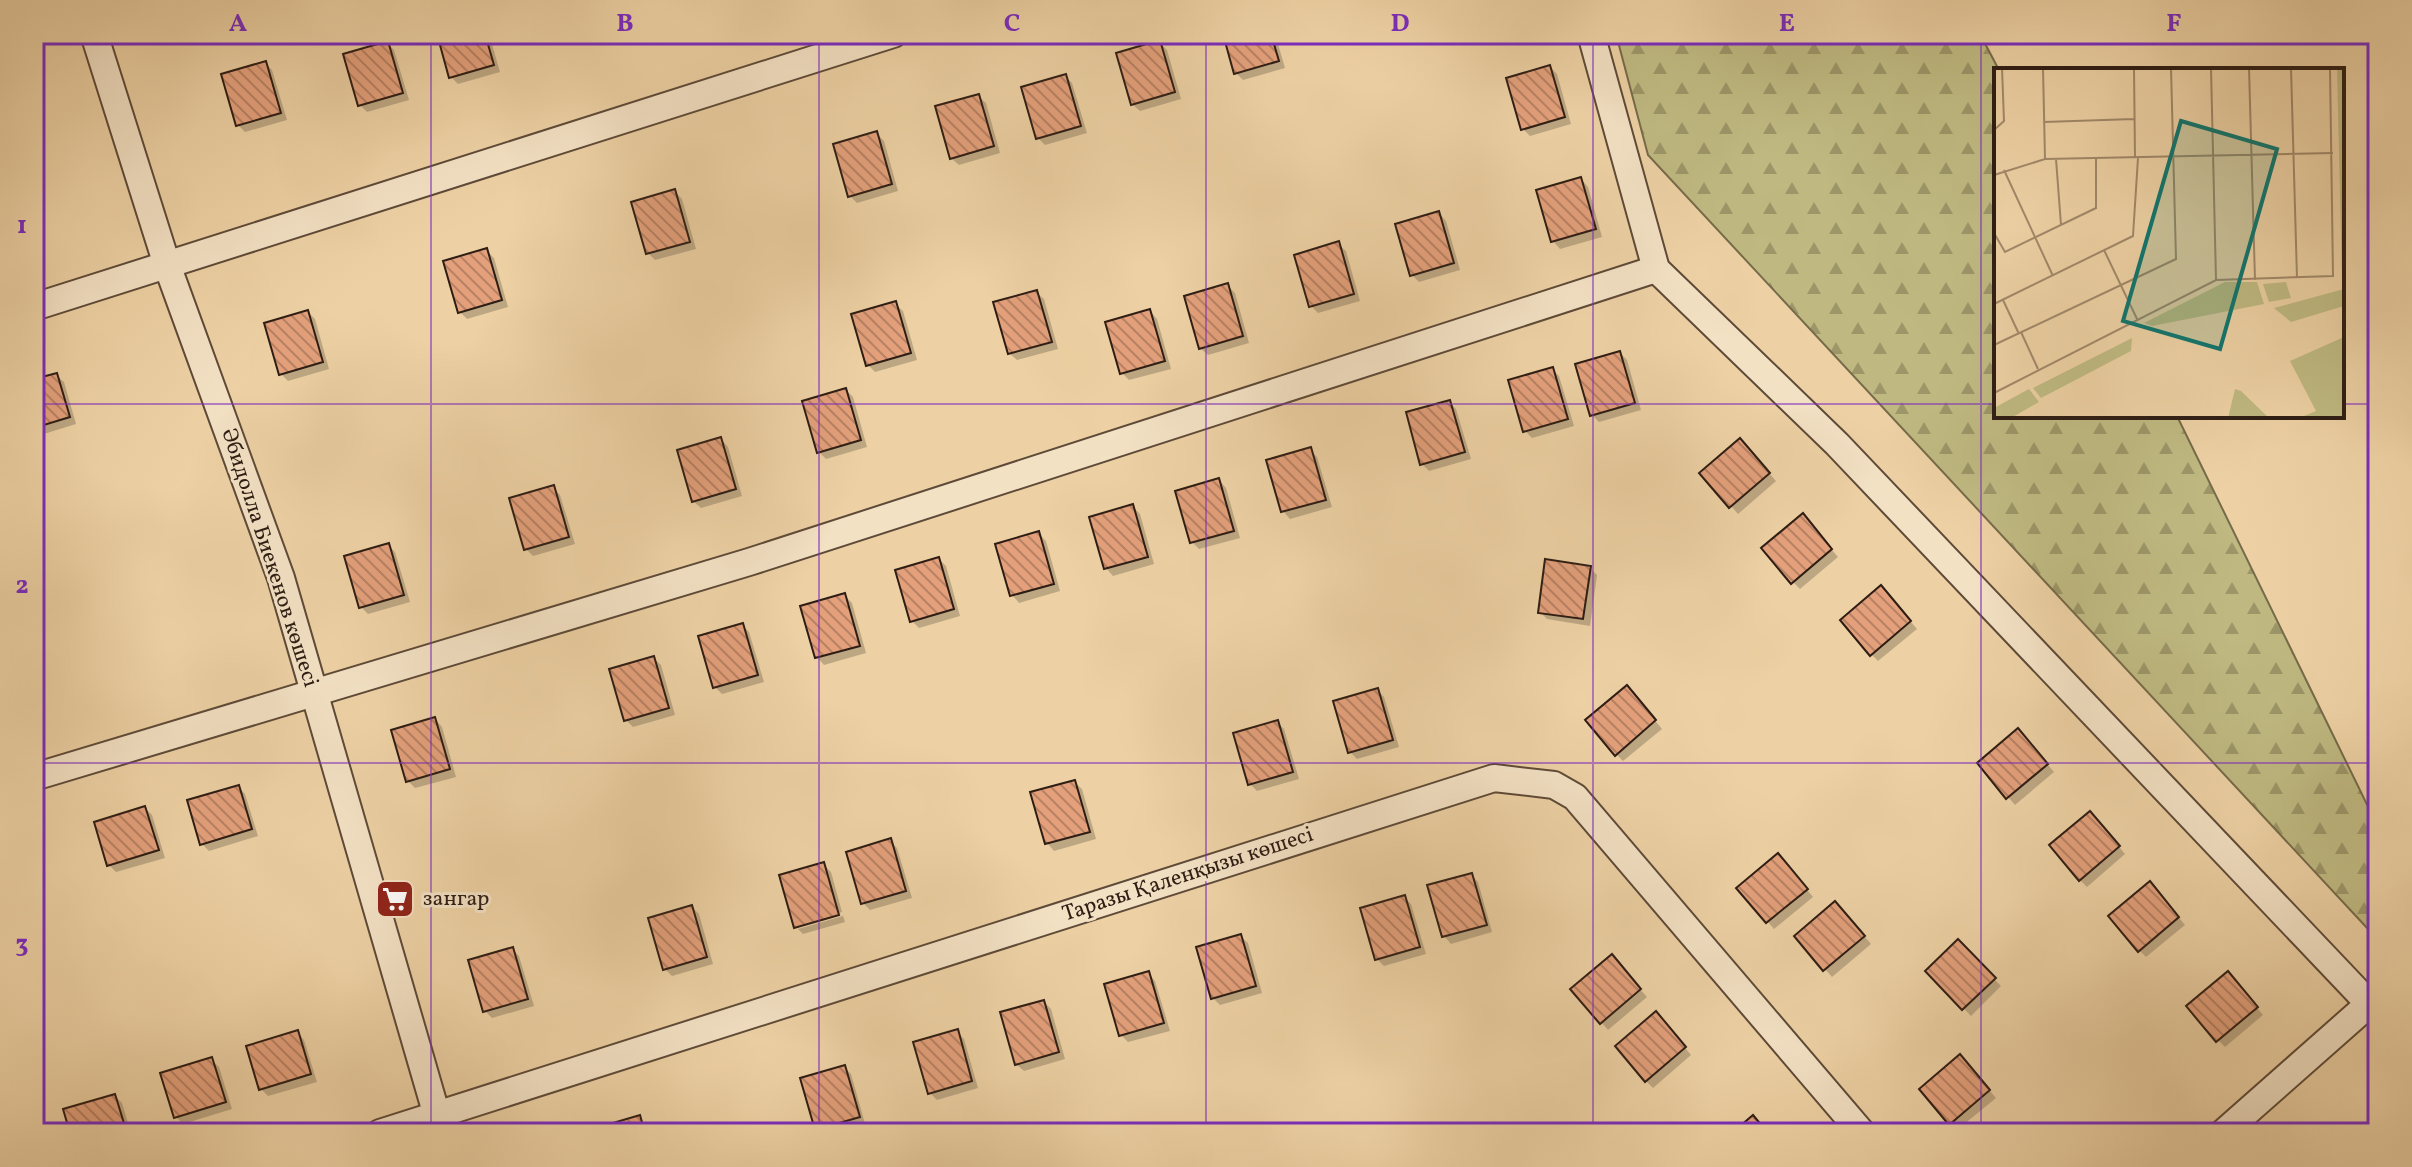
<svg xmlns="http://www.w3.org/2000/svg" width="2412" height="1167" viewBox="0 0 2412 1167" font-family="Vollkorn,serif">
<style>
.forest{fill:url(#forest-firs);stroke:#766b4a;stroke-width:2}
.shadow{fill:#0003}
.building{fill:url(#building-back-hatch);stroke:#2e1d14;stroke-width:2}
.lines{fill:none;stroke-linecap:round;stroke-linejoin:round}
.street-casing{stroke:#5e4a38;stroke-width:30}
.street{stroke:#f3e1c4;stroke-width:26}
.grid{fill:none;stroke:#7b2cbf;stroke-width:2;stroke-opacity:0.55}
.labels{text-anchor:middle;dominant-baseline:central;stroke-width:6;stroke-linejoin:round;paint-order:stroke}
.street-label{font-size:22px;fill:#2e1d14;stroke:#f3e1c4}
.poi-label{font-size:22px;fill:#2e1d14;stroke:#f3e1c4;text-anchor:start}
.inset-road{fill:none;stroke:#a1896a;stroke-width:2}
.view{fill:#0f766e;fill-opacity:0.15;stroke:#0f766e;stroke-width:4}
.inset-edge{fill:none;stroke:#2e1d14;stroke-width:4}
.neatline{fill:none;stroke:#7b2cbf;stroke-width:3}
.grid-label{font-size:26px;text-anchor:middle;font-weight:bold;fill:#7b2cbf}
</style>
<defs>
<pattern id="forest-firs" width="22" height="20" patternUnits="userSpaceOnUse" patternTransform="scale(2)"><rect width="22" height="20" fill="#bfb981"/><path d="M5 1l3.5 6h-7zM16 11l3.5 6h-7z" fill="#9c9668"/></pattern>
<pattern id="building-back-hatch" width="6" height="6" patternUnits="userSpaceOnUse" patternTransform="scale(2)"><rect width="6" height="6" fill="#e3a07b"/><path d="M-1 5l2 2M0 0l6 6M5-1l2 2" fill="none" stroke="#b88264"/></pattern>
</defs>
<rect width="100%" height="100%" fill="#edd1a4"/>
<filter id="stains"><feTurbulence type="fractalNoise" baseFrequency=".0025" numOctaves="4"/><feColorMatrix values="0 0 0 0 .2 0 0 0 0 .09 0 0 0 0 .02 0 0 0 .5 -.17"/></filter>
<radialGradient id="worn" r=".72"><stop offset=".6" stop-color="#630" stop-opacity="0"/><stop offset="1" stop-color="#630" stop-opacity=".3"/></radialGradient>
<path class="forest" d="M1616 34H1980L1999 70H1996V416H2177L2378 827V863L2368 929 1648 155Z"/>
<g class="shadow">
<path d="M439 34H489L500 72 458 84 451 77Z"/>
<path d="M595 34H616L600 39Z"/>
<path d="M1225 34H1275L1285 68 1243 80 1236 73Z"/>
<path d="M387 43 394 50 409 100 367 112 360 105Z"/>
<path d="M1160 43 1167 50 1181 99 1140 111 1132 104Z"/>
<path d="M265 63 272 70 287 120 245 132 238 125Z"/>
<path d="M1550 67 1557 74 1571 124 1530 136 1523 129Z"/>
<path d="M1065 76 1072 83 1087 133 1045 145 1038 138Z"/>
<path d="M978 96 986 103 1000 153 959 165 951 158Z"/>
<path d="M877 134 884 141 898 191 857 203 849 195Z"/>
<path d="M1581 179 1588 187 1602 237 1560 249 1553 241Z"/>
<path d="M675 192 682 199 696 249 655 260 648 253Z"/>
<path d="M1439 213 1446 221 1460 270 1419 282 1412 275Z"/>
<path d="M1338 244 1346 251 1360 301 1318 313 1311 306Z"/>
<path d="M487 251 494 258 508 307 467 319 460 312Z"/>
<path d="M1228 286 1235 293 1249 343 1208 355 1200 348Z"/>
<path d="M1036 292 1044 299 1058 349 1017 360 1009 353Z"/>
<path d="M895 304 903 311 917 360 875 372 868 365Z"/>
<path d="M1150 311 1157 319 1171 369 1129 380 1122 373Z"/>
<path d="M308 312 315 319 329 369 288 381 281 374Z"/>
<path d="M1620 353 1627 360 1641 410 1599 422 1592 415Z"/>
<path d="M1552 369 1559 376 1574 426 1532 438 1525 431Z"/>
<path d="M56 375 64 382 76 424 34 437V382Z"/>
<path d="M846 390 853 397 867 447 826 459 819 452Z"/>
<path d="M1449 402 1456 409 1471 459 1429 471 1422 464Z"/>
<path d="M721 439 728 447 742 496 701 508 693 501Z"/>
<path d="M1747 448 1776 481 1738 514 1702 473Z"/>
<path d="M1310 450 1317 457 1332 507 1290 519 1283 511Z"/>
<path d="M1219 480 1226 488 1240 538 1199 549 1192 542Z"/>
<path d="M553 488 560 495 575 544 533 556 526 549Z"/>
<path d="M1133 507 1140 514 1154 564 1113 576 1106 568Z"/>
<path d="M1809 523 1838 557 1800 589 1793 582Z"/>
<path d="M1039 534 1046 541 1060 591 1019 603 1012 595Z"/>
<path d="M388 545 395 552 410 602 368 614 361 607Z"/>
<path d="M939 559 946 566 960 616 919 628 912 621Z"/>
<path d="M1590 568 1597 575 1590 626 1547 619 1540 612Z"/>
<path d="M1888 595 1917 629 1878 661 1871 654Z"/>
<path d="M845 596 852 603 866 653 824 665 817 657 803 608Z"/>
<path d="M742 625 749 632 764 682 722 694 715 687Z"/>
<path d="M653 658 661 665 675 715 633 727 626 720Z"/>
<path d="M1377 690 1384 697 1399 747 1357 759 1350 752Z"/>
<path d="M1634 695 1662 729 1623 761 1616 754Z"/>
<path d="M435 719 442 727 456 777 415 788 408 781Z"/>
<path d="M1277 722 1284 729 1299 779 1257 791 1250 784Z"/>
<path d="M2025 738 2054 772 2015 805 1980 764Z"/>
<path d="M1074 782 1082 789 1096 839 1054 851 1047 843Z"/>
<path d="M238 787 245 794 258 836 209 851 202 844Z"/>
<path d="M145 808 152 815 165 858 116 872 109 865Z"/>
<path d="M2097 820 2125 854 2087 887 2080 880Z"/>
<path d="M890 841 897 848 912 898 870 910 863 903Z"/>
<path d="M1785 863 1813 897 1774 929 1739 888Z"/>
<path d="M824 865 831 872 842 912 798 924V928L796 926Z"/>
<path d="M1471 875 1478 882 1492 932 1451 944 1444 936Z"/>
<path d="M2157 891 2185 925 2146 957 2139 950Z"/>
<path d="M1404 897 1411 904 1426 954 1384 966 1377 959Z"/>
<path d="M692 907 699 914 713 964 672 976 665 969Z"/>
<path d="M1842 910 1871 944 1832 977 1797 936Z"/>
<path d="M843 916 845 922 803 934 798 929Z"/>
<path d="M1240 936 1248 943 1262 993 1220 1005 1213 998Z"/>
<path d="M1958 942 2001 986 1971 1016 1928 971Z"/>
<path d="M512 949 519 956 534 1006 492 1018 485 1011Z"/>
<path d="M1618 964 1647 997 1608 1030 1573 989Z"/>
<path d="M1148 973 1155 981 1170 1031 1128 1042 1121 1035Z"/>
<path d="M2235 981 2263 1015 2225 1047 2218 1040Z"/>
<path d="M1044 1002 1051 1009 1065 1059 1024 1071 1016 1064Z"/>
<path d="M1663 1021 1691 1055 1653 1088 1646 1081Z"/>
<path d="M297 1032 304 1040 317 1082 268 1096 261 1089Z"/>
<path d="M957 1032 964 1039 978 1088 937 1100 930 1093Z"/>
<path d="M211 1060 219 1067 232 1109 183 1124 175 1116Z"/>
<path d="M1967 1064 1996 1098 1957 1130 1950 1123Z"/>
<path d="M844 1067 851 1074 865 1124 821 1133 817 1129Z"/>
<path d="M115 1096 122 1103 131 1133H72Z"/>
<path d="M640 1118 649 1133H599Z"/>
</g>
<g class="building">
<path d="M437 34H485L494 65 449 78Z"/>
<path d="M1223 34H1271L1279 61 1234 74Z"/>
<path d="M1160 40 1175 92 1131 105 1116 53Z"/>
<path d="M388 41 403 93 358 106 343 54Z"/>
<path d="M266 61 281 113 236 126 221 74Z"/>
<path d="M1550 65 1565 117 1521 130 1506 78Z"/>
<path d="M1066 74 1081 126 1036 139 1021 87Z"/>
<path d="M979 94 994 146 950 159 935 106Z"/>
<path d="M877 131 892 184 848 197 833 144Z"/>
<path d="M1581 177 1596 229 1551 242 1536 190Z"/>
<path d="M675 189 690 242 646 254 631 202Z"/>
<path d="M1439 211 1454 263 1410 276 1395 224Z"/>
<path d="M1339 241 1354 294 1309 307 1294 255Z"/>
<path d="M487 248 502 300 458 313 443 261Z"/>
<path d="M1228 283 1243 336 1199 349 1184 296Z"/>
<path d="M1037 290 1052 342 1008 354 993 302Z"/>
<path d="M896 301 911 353 866 366 851 314Z"/>
<path d="M1150 309 1165 361 1120 374 1105 322Z"/>
<path d="M308 310 323 362 279 375 264 323Z"/>
<path d="M1620 351 1635 403 1590 416 1575 364Z"/>
<path d="M1553 367 1568 419 1523 432 1508 380Z"/>
<path d="M57 373 70 417 34 428V379Z"/>
<path d="M846 388 861 440 817 453 802 401Z"/>
<path d="M1450 400 1465 452 1420 465 1406 412Z"/>
<path d="M721 437 736 489 692 502 677 450Z"/>
<path d="M1740 438 1770 473 1729 508 1699 473Z"/>
<path d="M1311 447 1326 500 1281 512 1266 460Z"/>
<path d="M1219 478 1234 531 1190 543 1175 491Z"/>
<path d="M554 485 569 537 524 550 509 498Z"/>
<path d="M1133 504 1148 557 1104 569 1089 517Z"/>
<path d="M1803 513 1832 549 1791 584 1761 548Z"/>
<path d="M1039 531 1054 584 1010 596 995 544Z"/>
<path d="M389 543 404 595 359 608 344 556Z"/>
<path d="M939 557 954 609 910 622 895 570Z"/>
<path d="M1545 559 1591 566 1583 619 1538 613Z"/>
<path d="M1881 585 1911 621 1870 656 1840 620Z"/>
<path d="M845 593 860 646 815 658 800 606Z"/>
<path d="M743 623 758 675 713 688 698 636Z"/>
<path d="M654 656 669 708 624 721 609 669Z"/>
<path d="M1627 685 1656 720 1615 756 1585 720Z"/>
<path d="M1378 688 1393 740 1348 753 1333 701Z"/>
<path d="M435 717 450 769 406 782 391 730Z"/>
<path d="M1278 720 1293 772 1248 785 1233 733Z"/>
<path d="M2018 728 2048 764 2006 799 1977 763Z"/>
<path d="M1075 780 1090 832 1045 844 1030 792Z"/>
<path d="M239 785 252 829 200 845 187 800Z"/>
<path d="M145 806 159 850 107 866 94 822Z"/>
<path d="M2090 811 2120 846 2079 881 2049 845Z"/>
<path d="M891 838 906 891 861 904 846 852Z"/>
<path d="M1778 853 1808 889 1766 923 1736 888Z"/>
<path d="M824 862 839 915 794 928 779 875Z"/>
<path d="M1472 873 1487 925 1442 937 1427 885Z"/>
<path d="M2150 881 2179 917 2138 952 2108 916Z"/>
<path d="M1405 895 1420 947 1375 960 1360 908Z"/>
<path d="M1835 901 1865 936 1823 971 1794 936Z"/>
<path d="M692 905 707 957 663 970 648 918Z"/>
<path d="M1241 934 1256 986 1211 999 1196 947Z"/>
<path d="M1958 939 1996 978 1962 1010 1925 971Z"/>
<path d="M513 947 528 999 483 1012 468 960Z"/>
<path d="M1612 954 1641 989 1600 1024 1570 989Z"/>
<path d="M1149 971 1164 1023 1119 1036 1104 984Z"/>
<path d="M2228 971 2258 1007 2216 1042 2186 1006Z"/>
<path d="M1044 1000 1059 1052 1015 1065 1000 1012Z"/>
<path d="M1656 1011 1686 1047 1645 1082 1615 1046Z"/>
<path d="M958 1029 972 1081 928 1094 913 1042Z"/>
<path d="M298 1030 311 1074 259 1090 246 1046Z"/>
<path d="M1960 1054 1990 1090 1949 1125 1919 1089Z"/>
<path d="M212 1057 226 1102 174 1118 160 1073Z"/>
<path d="M845 1065 860 1117 815 1130 800 1078Z"/>
<path d="M115 1094 127 1133H70L63 1109Z"/>
<path d="M640 1115 645 1133H597L596 1128Z"/>
<path d="M1753 1115 1768 1133H1732Z"/>
</g>
<g class="lines">
<defs>
<g id="street">
<path d="M94 34 167 265 281 578 442 1133"/>
<path d="M1591 34 1656 269 1837 444 2378 1013"/>
<path d="M34 307 893 34"/>
<path d="M34 777 749 562 1656 269"/>
<path d="M380 1133 1494 778 1554 785 1575 797 1862 1133"/>
<path d="M2223 1133 2369 1004"/>
</g>
</defs>
<use href="#street" class="street-casing"/>
<use href="#street" class="street"/>
</g>
<path class="grid" d="M431 34V1133M819 34V1133M1206 34V1133M1593 34V1133M1981 34V1133M34 404H1996M2342 404H2378M34 763H2378"/>
<defs>
<symbol id="supermarket-square" viewBox="-11 -11 22 22"><rect x="-9" y="-9" width="18" height="18" rx="4" fill="#8f2418" stroke="#f3e1c4"/><path d="M-6-5.5h2.5l.6 2H6L4.5 2H-2.5L-4.4-4H-6ZM-1.5 3.2a1.3 1.3 0 1 0 .1 0ZM3 3.2a1.3 1.3 0 1 0 .1 0Z" fill="#fff"/></symbol>
</defs>
<g fill-rule="evenodd">
<use href="#supermarket-square" x="373" y="877" width="44" height="44"/>
</g>
<g class="labels">
<g class="street-label">
<text transform="translate(269 558) rotate(72)">Әбидолла Биекенов көшесі</text>
<text transform="translate(1188 875) rotate(-18)">Таразы Қаленқызы көшесі</text>
</g>
<g class="poi-label">
<text x="423" y="899">зангар</text>
</g>
</g>
<g transform="translate(1994 68)">
<rect width="350" height="350" fill="#edd1a4"/>
<path d="M343 0H350L348 210ZM231 214H263L270 236 158 258 150 255ZM292 214 297 230 275 234 269 216ZM350 221V238L297 254 280 240ZM350 269V350H305L322 343 296 293ZM138 270 137 283 47 330 39 320ZM35 321 45 334 17 350H0V340ZM241 321 247 323 275 350H234Z" fill="#bfb981"/>
<path class="inset-road" d="M49 0 51 91M140 0 141 90M217 0 222 212M255 0 261 212M297 0 303 210M50 54 140 51M0 62 10 53 8 0M62 91 67 157M10 102 59 208M0 107 51 91 339 85M0 165 11 184 102 140V91M110 182 144 253M9 232 25 266M0 236 139 168 144 90M27 264 44 301M0 277 182 191 177 0M0 325 222 212 339 208 336 0"/>
<path class="view" d="M187 53 283 81 226 281 129 253Z"/>
<rect width="350" height="350" class="inset-edge"/>
</g>
<rect width="2412" height="1167" fill="none" stroke="#edd1a4" stroke-width="88"/>
<rect x="44" y="44" width="2324" height="1079" class="neatline"/>
<g class="grid-label">
<text x="238" y="31">A</text>
<text x="625" y="31">B</text>
<text x="1012" y="31">C</text>
<text x="1400" y="31">D</text>
<text x="1787" y="31">E</text>
<text x="2174" y="31">F</text>
<text x="22" y="233">1</text>
<text x="22" y="593">2</text>
<text x="22" y="952">3</text>
</g>
<rect width="100%" height="100%" filter="url(#stains)"/>
<rect width="100%" height="100%" fill="url(#worn)"/>
</svg>
